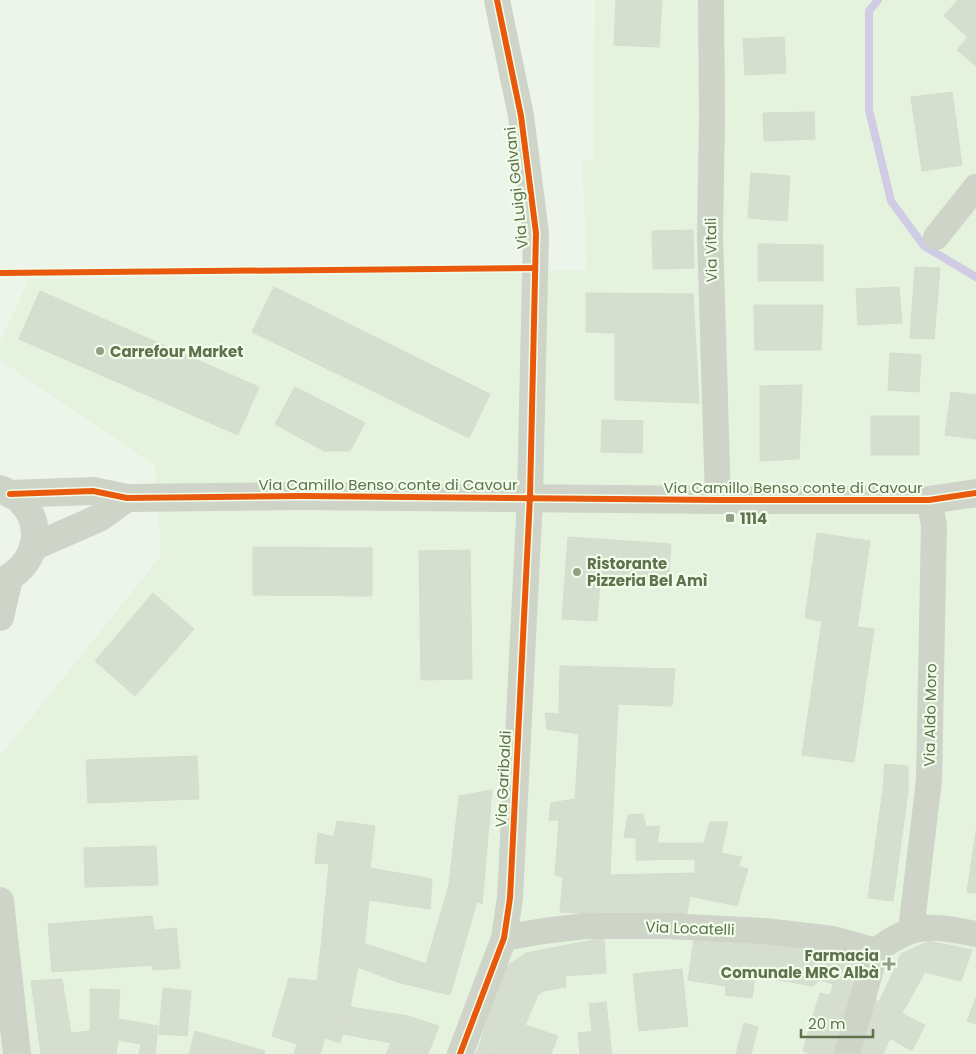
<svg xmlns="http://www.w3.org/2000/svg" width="976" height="1054" viewBox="0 0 976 1054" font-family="Poppins,sans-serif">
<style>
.residential{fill:#e5f3de}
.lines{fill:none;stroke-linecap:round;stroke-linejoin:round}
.stream{stroke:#d0cce4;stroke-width:8}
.building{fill:#d6ded0;stroke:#d4ddcd}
.minor{stroke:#ced4c7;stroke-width:26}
.tertiary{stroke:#ced4c7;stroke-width:28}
.secondary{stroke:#ced4c7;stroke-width:28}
.cycleway-casing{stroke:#f0fdeb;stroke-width:9}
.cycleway{stroke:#e8590c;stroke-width:6}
.poi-dot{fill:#919f83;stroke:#f0fdeb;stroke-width:2}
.labels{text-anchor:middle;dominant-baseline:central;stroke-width:4.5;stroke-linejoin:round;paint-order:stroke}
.street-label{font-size:15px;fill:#60714c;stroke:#f0fdeb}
.poi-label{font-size:15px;font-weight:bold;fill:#60714c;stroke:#f0fdeb;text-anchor:start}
</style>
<rect width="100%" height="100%" fill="#edf5ea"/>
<path class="residential" d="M595 0H976V1054H0V752L4 751 161 556 155 466 0 360V341L29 279 587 270 582 160 593 161Z"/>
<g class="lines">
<path class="stream" d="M878 0 869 11V110L891 201 924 246 976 277"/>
</g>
<g class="building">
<path d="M616 0H662L659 47 614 45Z"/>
<path d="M958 0H976V66L957 50 968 37 944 16Z"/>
<path d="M784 37 786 73 745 75 743 39Z"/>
<path d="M952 92 962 165 922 171 911 97Z"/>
<path d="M814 112 815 139 764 141 763 113Z"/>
<path d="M751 173 790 176 787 221 748 218Z"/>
<path d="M693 230 694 268 653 269 652 231Z"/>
<path d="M758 244 823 245V281H758Z"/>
<path d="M915 267 940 268 934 339 910 338Z"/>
<path d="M274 287 490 394 469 438 252 332Z"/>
<path d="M899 287 902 323 858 325 856 289Z"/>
<path d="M40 291 259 387 238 435 19 339Z"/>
<path d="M586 293 693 294 699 403 615 400V333L586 332Z"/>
<path d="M754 305H823L821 350H755Z"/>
<path d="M890 353 921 355 919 392 888 390Z"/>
<path d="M802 385 799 459 760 461V386Z"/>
<path d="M295 387 365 423 350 451H324L275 424Z"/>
<path d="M951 392 976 395V439L945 435Z"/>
<rect x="871" y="416" width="48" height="39"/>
<path d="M602 420 643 421 642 453 601 452Z"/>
<path d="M817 533 870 541 857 627 874 629 854 762 802 755 822 621 805 618Z"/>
<path d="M568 537 671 544 668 585 600 581 597 621 562 619Z"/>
<path d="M253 547 372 548V596L253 595Z"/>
<path d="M470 550 472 679 421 680 419 551Z"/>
<path d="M153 593 194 629 135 696 95 661Z"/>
<path d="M560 666 675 669 672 706 618 704 610 875 695 873V859L636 860V838L624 837 628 815 643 814 646 827 660 826 657 843H704L710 822H728L721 853 742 857 738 866 748 869 737 906 690 896 686 917 560 912 563 877 555 875 559 820H549L551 803 575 799 579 734 547 729 545 713 559 714Z"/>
<path d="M197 756 199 799 88 803 86 760Z"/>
<path d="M885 764 908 766V792L893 901 868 898 883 789Z"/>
<path d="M492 790 482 904 449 885 459 796Z"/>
<path d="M337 821 375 826 370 868 432 879 430 909 369 900 364 950 321 947 329 864 315 863 318 833 334 837Z"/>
<path d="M976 831V893L967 892Z"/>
<path d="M156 846 158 885 85 887 84 848Z"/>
<path d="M449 885 477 901 450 995 397 982 406 957 426 964Z"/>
<path d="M152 916 154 930 176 928 180 968 153 970 152 965 52 972 48 924Z"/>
<path d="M695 933 760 942 752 998 725 995 726 986 688 980Z"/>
<path d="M604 938 606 973 565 976 566 987 543 991 538 995 525 1025 558 1036 551 1054H494L478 1049 504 968 526 953Z"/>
<path d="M929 941 972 950 961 981 925 972 902 1013 879 1002 901 954Z"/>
<path d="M760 942 842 955 833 984 820 980 813 986 755 976Z"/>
<path d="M366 944 406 957 397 982 358 967 350 1007 309 1005 297 1044 272 1036 289 978 317 981 321 947 364 950Z"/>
<path d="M842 955 867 962 844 1040 809 1029 820 993 830 995Z"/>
<path d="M682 969 688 1026 639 1031 633 974Z"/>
<path d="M62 979 71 1033 90 1031V989L120 990 118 1019 158 1026 155 1054H139L141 1044 118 1040 116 1054H41L31 981Z"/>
<path d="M163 988 191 991 187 1036 159 1034Z"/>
<path d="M976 998V1024L967 1021Z"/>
<path d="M873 999 925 1025 912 1051 890 1038 883 1054H853Z"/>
<path d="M606 1002 609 1029 592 1031 589 1004Z"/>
<path d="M309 1005 350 1007 340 1043 325 1038 320 1054H294Z"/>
<path d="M350 1007 408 1016 439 1026 428 1054H386L391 1043 343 1034Z"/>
<path d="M744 1023 758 1027 751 1054H736Z"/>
<path d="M609 1029 612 1054H580L578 1033Z"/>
<path d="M809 1029 844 1040 839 1054H811L803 1051Z"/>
<path d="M195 1031 265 1051 264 1054H189Z"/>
<path d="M478 1049 494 1054H475Z"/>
</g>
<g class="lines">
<g class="minor">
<path d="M711 0 712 118 710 235 718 500"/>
<path d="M936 237 976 187"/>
<path d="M911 930 929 780 934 525 929 500"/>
<path d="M504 938 543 931 586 926H668L765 931 833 939 876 951"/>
<path d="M876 951C913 922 932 925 976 934"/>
<path d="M460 1054 504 938 510 898 530 497 536 233 521 116 497 0"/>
<path d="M847 1054 876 951"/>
</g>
<g class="tertiary">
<path d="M10 494 93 491 127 498 303 496 718 500H929L976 493"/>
<path d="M33 547 99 518 127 498"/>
</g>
<g class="secondary">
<path d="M0 489C6 492 15 495 20 500 48 528 34 568 0 582"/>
<path d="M0 617 9 579"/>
<path d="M0 901 17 1054"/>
</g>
<defs>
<g id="cycleway">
<path d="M0 273 535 268"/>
<path d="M10 494 93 491 127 498 303 496 718 500H929L976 493"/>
<path d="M460 1054 504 938 510 898 530 497 536 233 521 116 497 0"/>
</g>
</defs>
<use href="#cycleway" class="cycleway-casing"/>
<use href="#cycleway" class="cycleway"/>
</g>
<g class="poi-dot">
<circle cx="100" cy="351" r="5"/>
<rect x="725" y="513" width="10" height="10" rx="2.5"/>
<circle cx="577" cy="572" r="5"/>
<path d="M886.5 956.5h5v5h5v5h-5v5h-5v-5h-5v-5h5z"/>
</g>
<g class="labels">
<g class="street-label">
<text transform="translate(516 188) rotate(-96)">Via Luigi Galvani</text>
<text transform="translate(711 250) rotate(-91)">Via Vitali</text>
<text x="388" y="484">Via Camillo Benso conte di Cavour</text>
<text x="793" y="487">Via Camillo Benso conte di Cavour</text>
<text transform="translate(930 715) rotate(-89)">Via Aldo Moro</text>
<text transform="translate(503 779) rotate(-87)">Via Garibaldi</text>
<text transform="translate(690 928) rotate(2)">Via Locatelli</text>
</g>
<g class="poi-label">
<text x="110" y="351">Carrefour Market</text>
<text x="740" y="518">1114</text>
<text x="587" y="563">Ristorante<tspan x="587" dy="17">Pizzeria Bel Amì</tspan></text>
<text x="879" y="955" text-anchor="end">Farmacia<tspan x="879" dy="17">Comunale MRC Albà</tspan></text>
</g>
</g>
<path d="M801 1029v8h72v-8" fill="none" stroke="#60714c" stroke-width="2.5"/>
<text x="808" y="1029" font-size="15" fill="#60714c" stroke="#f0fdeb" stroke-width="4" paint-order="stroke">20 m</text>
</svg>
